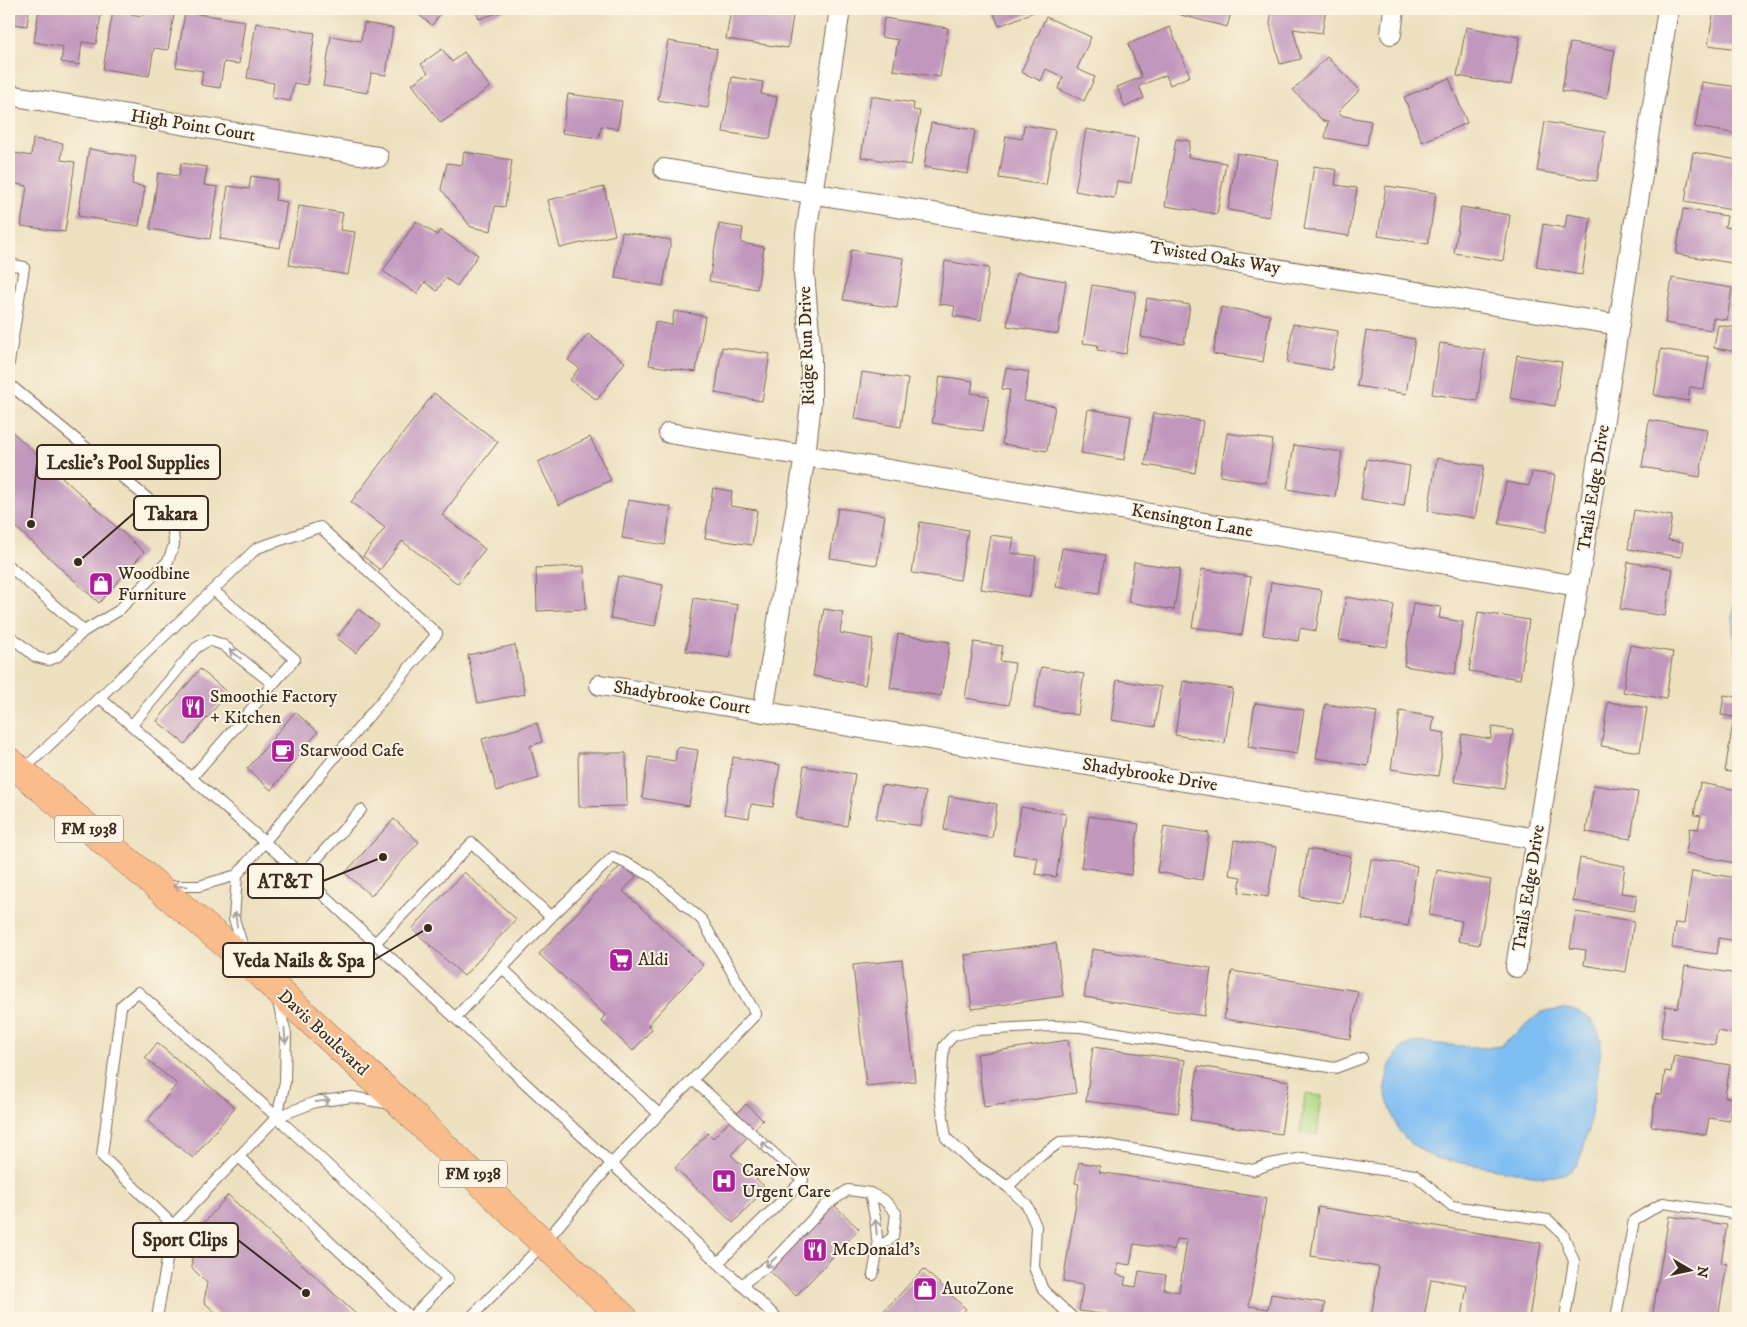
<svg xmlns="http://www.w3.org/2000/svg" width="1747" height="1327" viewBox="0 0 1747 1327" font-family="'IM FELL DW Pica',serif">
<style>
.green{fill:#b0da85;stroke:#768252}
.water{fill:#7fbef3;stroke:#5d7488}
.building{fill:#c197be;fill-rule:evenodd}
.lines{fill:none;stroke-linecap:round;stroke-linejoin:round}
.lane-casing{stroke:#796a56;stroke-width:12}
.street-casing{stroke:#796a56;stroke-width:22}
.primary-casing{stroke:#796a56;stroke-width:29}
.lane{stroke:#fff;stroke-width:10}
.street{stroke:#fff;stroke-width:20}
.primary{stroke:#fabc8b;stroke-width:28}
.oneway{stroke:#a79f9a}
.labels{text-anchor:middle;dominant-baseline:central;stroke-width:4;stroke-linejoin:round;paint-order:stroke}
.shield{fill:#fcf5e5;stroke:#75675a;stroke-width:1}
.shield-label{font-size:16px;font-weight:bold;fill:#3b2a1e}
.street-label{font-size:18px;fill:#3b2a1e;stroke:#fcf5e5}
.poi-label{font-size:18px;fill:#3b2a1e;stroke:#fcf5e5;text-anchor:start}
.leader{fill:none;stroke:#3b2a1e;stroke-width:2}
.callout-dot{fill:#3b2a1e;stroke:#fcf5e5;stroke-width:2}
.callout{fill:#fcf5e5;stroke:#3b2a1e;stroke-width:2}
.callout-label{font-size:19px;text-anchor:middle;font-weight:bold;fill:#3b2a1e}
</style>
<rect width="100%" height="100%" fill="#fcf5e5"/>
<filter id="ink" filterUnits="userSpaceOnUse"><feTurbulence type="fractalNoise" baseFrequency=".02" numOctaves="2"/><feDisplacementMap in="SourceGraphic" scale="10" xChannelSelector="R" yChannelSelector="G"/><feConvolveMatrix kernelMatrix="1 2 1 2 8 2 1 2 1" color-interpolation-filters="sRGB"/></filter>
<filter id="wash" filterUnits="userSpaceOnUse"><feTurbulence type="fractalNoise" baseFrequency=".0096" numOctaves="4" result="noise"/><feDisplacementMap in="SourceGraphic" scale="20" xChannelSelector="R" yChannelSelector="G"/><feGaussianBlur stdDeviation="1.12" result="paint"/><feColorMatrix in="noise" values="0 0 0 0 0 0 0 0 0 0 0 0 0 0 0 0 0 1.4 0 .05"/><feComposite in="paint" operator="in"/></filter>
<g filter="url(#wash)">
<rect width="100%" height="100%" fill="#ede0bf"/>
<path class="green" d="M1305 1094 1322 1096 1317 1135 1300 1132Z"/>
<g class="water">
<path d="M1738 585V660C1731 634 1731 611 1738 585Z"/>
<path d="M1564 1009C1584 1011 1597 1021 1601 1041 1601 1059 1587 1154 1576 1166 1568 1175 1556 1176 1544 1177L1434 1158 1421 1150 1408 1141 1398 1129 1387 1099 1385 1086 1390 1065 1402 1047 1416 1042 1486 1048 1500 1046 1542 1012Z"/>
</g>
<g id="blocks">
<g class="building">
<path d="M9 9H29L27 26 12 24 10 38Z"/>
<path d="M39 9H102L96 44 82 42 79 65 61 62 63 47 34 42Z"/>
<path d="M143 9H175L168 50 154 48 149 76 103 69 113 11 142 16Z"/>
<path d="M411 9H444L432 25Z"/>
<path d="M475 9H509L479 19Z"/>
<path d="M731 9H794L788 48 726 39Z"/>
<path d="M992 9H1041L999 26Z"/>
<path d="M1182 9H1232L1227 27 1181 15Z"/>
<path d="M1272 9H1326L1322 33 1293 29 1301 59 1280 64 1270 24Z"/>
<path d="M1714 9H1738V49L1708 45Z"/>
<path d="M185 12 245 21 239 64 224 62 220 88 201 85 203 71 176 67Z"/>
<path d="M1046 17 1091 37 1077 69 1095 77 1084 101 1058 89 1063 77 1046 69 1041 81 1021 72Z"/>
<path d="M884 18 948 28 940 77 893 70 898 40 881 37Z"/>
<path d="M256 23 315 33 307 85 294 83 290 101 272 98 274 83 247 78Z"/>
<path d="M364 23 393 28 386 75 371 73 368 93 323 86 331 36 361 41Z"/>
<path d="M1170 27 1190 76 1170 85 1166 75 1139 86 1144 98 1125 107 1117 87 1142 77 1128 44Z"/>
<path d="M1466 27 1520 37 1511 85 1457 76Z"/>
<path d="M668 41 717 49 708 108 658 100Z"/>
<path d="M1570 43 1615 50 1607 98 1562 91Z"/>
<path d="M442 49 452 62 464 52 490 87 441 123 412 84 428 73 421 64Z"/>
<path d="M1327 57 1360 90 1339 111V115L1371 121 1367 145 1325 138 1328 122 1323 121 1293 90Z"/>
<path d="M732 77 763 82 761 94 777 97 770 139 723 132Z"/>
<path d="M1449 78 1467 123 1422 142 1404 97Z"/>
<path d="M1702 82 1738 87V134L1695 127Z"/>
<path d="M568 94 622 101 618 129 601 126 599 138 562 133Z"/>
<path d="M871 96 914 103 913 110 920 111 911 165 861 157Z"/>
<path d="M1545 122 1605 132 1597 181 1537 171Z"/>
<path d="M931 123 975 130 968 174 924 167Z"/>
<path d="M1024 125 1055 130 1046 185 999 178 1006 136 1022 139Z"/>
<path d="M1086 129 1138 138 1131 183 1117 181 1114 198 1075 191Z"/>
<path d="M33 139 63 143 61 160 75 162 65 232 21 226 27 186 11 183 15 153 31 156Z"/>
<path d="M1176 139 1190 141 1188 157 1226 163 1217 214 1165 206Z"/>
<path d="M89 149 136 157 132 184 145 187 139 226 78 216Z"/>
<path d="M464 152 512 160 505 207 495 206 491 231 471 227 441 189 447 163 462 165Z"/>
<path d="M1693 152 1738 160V211L1685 202Z"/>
<path d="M1237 153 1278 160 1269 217 1228 210Z"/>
<path d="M181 163 207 167 204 185 218 187 210 239 150 229 158 173 179 176Z"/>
<path d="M1314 166 1337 170 1335 185 1357 188 1349 236 1304 229Z"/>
<path d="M251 176 278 180 275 200 287 202 280 248 220 239 228 186 249 189Z"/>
<path d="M1386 186 1436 193 1428 244 1378 236Z"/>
<path d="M604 187 615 235 560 248 548 200Z"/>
<path d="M299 206 343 213 340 230 355 232 348 275 289 265Z"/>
<path d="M1461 207 1510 215 1503 261 1454 253Z"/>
<path d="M1683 209 1727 216 1725 227 1737 229 1732 263 1676 254Z"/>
<path d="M1567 214 1591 218 1582 275 1536 267 1543 224 1565 228Z"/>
<path d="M416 221 437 235 440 230 478 255 457 286 445 278 437 291 425 282 417 294 383 271Z"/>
<path d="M719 224 743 228 741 243 764 247 757 289 709 281Z"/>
<path d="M622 232 671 240 663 286 615 278Z"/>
<path d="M851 250 904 258 897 308 843 300Z"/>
<path d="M945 261 989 268 981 320 953 316 955 306 939 304Z"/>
<path d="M1016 273 1066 281 1058 334 1007 326Z"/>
<path d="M1672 278 1732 288 1727 320 1713 318 1711 330 1665 323Z"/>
<path d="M1092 285 1136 292 1126 354 1097 350 1098 345 1083 343Z"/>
<path d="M1147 298 1190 305 1184 344 1141 337Z"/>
<path d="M1221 307 1270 315 1263 362 1213 354Z"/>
<path d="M674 311 705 316 696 372 649 365 655 322 672 325Z"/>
<path d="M1293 324 1338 331 1332 370 1287 363Z"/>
<path d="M1718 325 1738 328V352L1714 348Z"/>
<path d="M1366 331 1415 339 1406 394 1357 386Z"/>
<path d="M588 334 625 362 597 400 570 380 579 368 568 360Z"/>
<path d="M1440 343 1485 350 1477 401 1432 394Z"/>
<path d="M722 347 770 354 762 401 715 393Z"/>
<path d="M1661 349 1709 357 1704 389 1690 387 1688 401 1654 395Z"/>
<path d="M1517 355 1562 362 1555 406 1510 398Z"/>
<path d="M1006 368 1029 372 1024 401 1055 406 1047 451 1002 444 1010 390 1002 389Z"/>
<path d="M862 372 908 379 901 427 855 419Z"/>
<path d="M940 376 973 381 971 393 989 396 983 431 932 423Z"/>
<path d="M434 393 498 442 442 515 485 549 458 584 402 541 380 570 363 556 385 528 351 502Z"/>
<path d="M1088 409 1131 416 1124 460 1081 453Z"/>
<path d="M1153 413 1203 421 1195 473 1145 465Z"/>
<path d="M1649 420 1707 429 1700 477 1642 467Z"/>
<path d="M9 429 144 552 99 603 9 521Z"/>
<path d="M1227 433 1273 440 1266 483 1220 476Z"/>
<path d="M590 437 611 480 559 505 538 462Z"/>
<path d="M1294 445 1342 452 1335 497 1287 489Z"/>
<path d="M1437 458 1484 466 1475 518 1428 511Z"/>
<path d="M1367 459 1410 466 1404 506 1361 499Z"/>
<path d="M1532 472 1555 475 1546 532 1499 524 1506 482 1529 486Z"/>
<path d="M713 488 732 491 730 506 757 510 752 545 705 538Z"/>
<path d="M628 500 671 507 665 545 622 538Z"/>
<path d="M838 508 885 515 877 565 830 558Z"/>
<path d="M1634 510 1672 516 1668 540 1683 542 1681 557 1628 549Z"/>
<path d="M920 522 968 530 960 580 912 573Z"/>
<path d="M990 535 1014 538 1011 553 1036 556 1030 597 981 589Z"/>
<path d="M1062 548 1105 555 1099 594 1056 587Z"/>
<path d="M1134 562 1180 569 1174 610 1128 602Z"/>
<path d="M1628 562 1673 569 1665 616 1620 609Z"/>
<path d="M584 566 586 609 537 611 536 568Z"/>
<path d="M1202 569 1251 577 1242 635 1192 627Z"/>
<path d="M618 576 663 585 655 626 610 618Z"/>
<path d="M1271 582 1322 590 1316 631 1300 628 1298 641 1263 635Z"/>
<path d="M1346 597 1394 605 1387 647 1339 640Z"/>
<path d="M694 598 738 605 730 658 686 651Z"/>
<path d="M1413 603 1441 607 1439 618 1463 622 1455 674 1404 666Z"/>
<path d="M358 609 378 624 356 653 337 638Z"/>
<path d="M824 609 843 612 840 633 873 639 865 685 813 676Z"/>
<path d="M1478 612 1529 620 1520 679 1469 671Z"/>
<path d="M898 634 950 642 941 696 890 688Z"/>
<path d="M974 642 1003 646 1000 661 1015 663 1009 705 965 698Z"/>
<path d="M515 645 525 694 478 703 468 655Z"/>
<path d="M1630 645 1673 652 1666 699 1623 692Z"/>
<path d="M1041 667 1084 674 1078 715 1034 708Z"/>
<path d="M200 669 228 693 185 744 157 721Z"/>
<path d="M1117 680 1161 687 1155 727 1111 720Z"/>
<path d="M1183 681 1233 689 1225 743 1175 735Z"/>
<path d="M1724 695 1738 697V773L1725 771 1734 717 1721 715Z"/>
<path d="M1608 702 1647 708 1640 752 1601 746Z"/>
<path d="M1255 703 1304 710 1297 754 1248 747Z"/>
<path d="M1325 704 1377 712 1368 766 1316 758Z"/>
<path d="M1400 711 1434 717 1432 731 1445 733 1438 776 1391 769Z"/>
<path d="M295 712 318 732 271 790 247 769Z"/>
<path d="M537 723 542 742 530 746 539 778 497 791 482 739Z"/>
<path d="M1492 727 1513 730 1504 789 1454 782 1462 734 1491 739Z"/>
<path d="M677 747 698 750 689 806 642 798 648 757 675 761Z"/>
<path d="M578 753H626L627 806 579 807Z"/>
<path d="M733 757 780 765 773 807 751 804 749 818 724 814Z"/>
<path d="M804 766 855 774 847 826 796 818Z"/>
<path d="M1700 783 1738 790V848L1735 863 1686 853 1690 828 1698 829 1701 816 1694 815Z"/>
<path d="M882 785 926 792 921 826 876 819Z"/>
<path d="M1594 785 1638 792 1631 839 1586 832Z"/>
<path d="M949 796 997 804 992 838 944 830Z"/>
<path d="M1021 807 1066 814 1056 877 1035 874 1038 858 1013 854Z"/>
<path d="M1089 816 1139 824 1131 875 1081 867Z"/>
<path d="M394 819 419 842 371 896 345 873Z"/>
<path d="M1164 826 1209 833 1202 880 1157 872Z"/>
<path d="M1234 840 1276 847 1268 897 1239 892 1241 877 1229 875Z"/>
<path d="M1308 849 1351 856 1343 903 1300 897Z"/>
<path d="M1580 858 1625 866 1621 893 1637 895 1634 911 1573 901Z"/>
<path d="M1371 859 1417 866 1408 926 1362 919Z"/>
<path d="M622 864 636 877 623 891 703 965 648 1025 652 1029 633 1051 601 1021 605 1015 539 954Z"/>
<path d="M1437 870 1491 880 1479 945 1458 941 1462 921 1429 915Z"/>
<path d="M1692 871 1738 878V941L1719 938 1717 954 1672 948 1675 923 1684 924Z"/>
<path d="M464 872 516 919 464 976 412 929Z"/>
<path d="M1576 912 1634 921 1626 972 1584 965 1586 950 1570 948Z"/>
<path d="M1056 943 1063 996 972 1009 965 955Z"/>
<path d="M1092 949 1211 968 1204 1016 1084 997Z"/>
<path d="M902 960 915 1081 866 1086 853 965Z"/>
<path d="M1685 966 1738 974V1034L1717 1031 1715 1045 1661 1037 1666 1006 1678 1008Z"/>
<path d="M1232 971 1358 991 1350 1039 1224 1019Z"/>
<path d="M1068 1040 1076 1093 984 1107 977 1054Z"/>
<path d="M157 1043 235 1107 193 1158 147 1121 177 1084 145 1058Z"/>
<path d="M1093 1047 1185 1060 1178 1113 1086 1101Z"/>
<path d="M1674 1056 1730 1065 1725 1097 1733 1098 1729 1121 1709 1118 1706 1135 1651 1126 1656 1094 1662 1095 1665 1071 1671 1072Z"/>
<path d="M1198 1066 1289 1081 1281 1134 1190 1120Z"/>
<path d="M746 1104 763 1120 731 1155 766 1188 733 1223 675 1168 708 1133 713 1138Z"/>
<path d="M1079 1162 1100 1166 1099 1172 1266 1198 1249 1306 1268 1309 1271 1294 1325 1303 1322 1318H1109L1110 1315 1079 1311 1083 1285 1063 1282 1079 1184 1075 1183ZM1176 1239 1187 1240 1179 1292 1164 1289 1166 1275 1139 1271 1136 1287 1124 1285 1126 1277 1117 1275 1118 1263 1130 1265 1134 1244 1174 1250Z"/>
<path d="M228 1195 360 1318H221L204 1302 207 1283 192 1268 191 1238Z"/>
<path d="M833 1204 859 1229 796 1296 770 1271Z"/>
<path d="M1318 1207 1541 1243 1529 1318H1462L1467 1285 1431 1279 1424 1318H1371L1379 1267 1311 1256Z"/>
<path d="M1669 1216 1727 1225 1721 1263 1727 1264 1718 1318H1652Z"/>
<path d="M924 1269 966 1309 958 1318H877Z"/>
</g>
</g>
</g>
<g filter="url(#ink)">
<use href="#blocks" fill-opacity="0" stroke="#796a56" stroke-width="1"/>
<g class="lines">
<defs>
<g id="lane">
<path d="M9 264 24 267 9 363"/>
<path d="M9 384 164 512 173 530 174 545 168 561 118 611 84 631 57 657 48 660 36 657 9 635"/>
<path d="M9 566 84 631"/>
<path d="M99 697 302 875 777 1318"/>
<path d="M132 725 196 648 209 640 223 645 273 684"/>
<path d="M22 771 257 548 320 527 437 634 237 875 199 886H166"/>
<path d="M192 777 295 659 213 590"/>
<path d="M237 875 234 919 244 950"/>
<path d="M302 875 361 810"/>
<path d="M375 943 472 843 551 917"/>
<path d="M502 968 659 1114"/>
<path d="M277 999 286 1034 285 1082 277 1117"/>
<path d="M455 1018 551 917 613 857 650 875 702 920 756 1014 611 1164 544 1243 470 1318"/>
<path d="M693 1080 803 1180 718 1263"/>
<path d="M1008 1187 1032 1162 1060 1142 1085 1141 1253 1170 1270 1164 1303 1158 1415 1175 1452 1206 1548 1220 1563 1234 1574 1261 1565 1318"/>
<path d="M870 1193 884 1200 896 1213 893 1237 878 1248"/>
<path d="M173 1225 102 1156 121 1006 138 992 277 1117 448 1279 411 1318 239 1157"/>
<path d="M741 1285 770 1264 826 1205 848 1190 870 1193 875 1218 878 1248 873 1275"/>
<path d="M157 1318 173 1225 277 1117 315 1102 352 1097 391 1104"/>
<path d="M1073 1318 1043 1290 1034 1267 1036 1226 1027 1205 1008 1187 973 1163 946 1138 940 1096 944 1046 954 1035 978 1030 1052 1026 1081 1027 1335 1068 1362 1058"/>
<path d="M1616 1318 1634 1220 1663 1203 1738 1214"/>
</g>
<g id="street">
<path d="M1391 34 1394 9"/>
<path d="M9 95 378 157"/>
<path d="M664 169 1619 325"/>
<path d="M669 433 1578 586"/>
<path d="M600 685 1537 839"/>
<path d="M763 712 805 456 811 402V356L804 273 806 234 840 9"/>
<path d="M1516 967 1578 586 1668 9"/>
</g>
<path id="primary" d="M9 761 247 962 402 1105 516 1217 624 1318"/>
</defs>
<use href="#lane" class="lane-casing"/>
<use href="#street" class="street-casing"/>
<use href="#primary" class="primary-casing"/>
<use href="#lane" class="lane"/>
<use href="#street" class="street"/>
<use href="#primary" class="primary"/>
</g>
<defs><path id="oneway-shaft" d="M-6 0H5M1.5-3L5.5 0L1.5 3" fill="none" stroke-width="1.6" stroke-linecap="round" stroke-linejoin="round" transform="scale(1.25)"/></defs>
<g class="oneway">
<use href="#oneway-shaft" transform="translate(235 654) rotate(-142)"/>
<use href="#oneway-shaft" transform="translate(180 886) rotate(-179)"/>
<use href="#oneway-shaft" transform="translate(236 919) rotate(-98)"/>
<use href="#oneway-shaft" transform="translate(285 1036) rotate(85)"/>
<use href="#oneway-shaft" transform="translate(323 1101) rotate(-8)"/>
<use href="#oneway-shaft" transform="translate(767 1147) rotate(-138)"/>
<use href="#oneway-shaft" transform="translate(876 1227) rotate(-95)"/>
<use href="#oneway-shaft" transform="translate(771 1262) rotate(137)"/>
</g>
</g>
<defs>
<symbol id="shop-square" viewBox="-11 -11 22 22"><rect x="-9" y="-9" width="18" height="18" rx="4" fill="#b5179e" stroke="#fcf5e5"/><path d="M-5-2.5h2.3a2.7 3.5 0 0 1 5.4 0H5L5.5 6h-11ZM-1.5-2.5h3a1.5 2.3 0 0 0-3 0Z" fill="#fff"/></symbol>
<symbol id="restaurant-square" viewBox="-11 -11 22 22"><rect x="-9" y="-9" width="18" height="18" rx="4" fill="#b5179e" stroke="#fcf5e5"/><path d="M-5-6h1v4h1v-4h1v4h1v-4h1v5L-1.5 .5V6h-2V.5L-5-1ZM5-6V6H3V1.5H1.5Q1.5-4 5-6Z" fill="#fff"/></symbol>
<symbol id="cafe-square" viewBox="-11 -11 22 22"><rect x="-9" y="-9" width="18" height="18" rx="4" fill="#b5179e" stroke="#fcf5e5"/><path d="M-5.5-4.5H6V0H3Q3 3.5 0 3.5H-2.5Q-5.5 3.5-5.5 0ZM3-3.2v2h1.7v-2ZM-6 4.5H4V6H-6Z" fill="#fff"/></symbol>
<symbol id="supermarket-square" viewBox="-11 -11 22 22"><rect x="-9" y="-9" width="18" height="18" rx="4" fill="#b5179e" stroke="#fcf5e5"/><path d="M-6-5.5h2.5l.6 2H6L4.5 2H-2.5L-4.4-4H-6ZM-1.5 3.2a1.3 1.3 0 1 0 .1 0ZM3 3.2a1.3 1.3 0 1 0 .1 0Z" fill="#fff"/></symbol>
<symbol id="hospital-square" viewBox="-11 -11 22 22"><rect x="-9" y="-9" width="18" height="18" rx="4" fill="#b5179e" stroke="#fcf5e5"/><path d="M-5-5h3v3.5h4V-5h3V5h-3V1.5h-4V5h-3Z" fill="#fff"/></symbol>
</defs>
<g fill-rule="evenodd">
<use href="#shop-square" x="87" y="570" width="28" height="28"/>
<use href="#restaurant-square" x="179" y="693" width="28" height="28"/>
<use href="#cafe-square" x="269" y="737" width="28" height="28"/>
<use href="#supermarket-square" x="607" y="946" width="28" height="28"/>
<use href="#hospital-square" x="710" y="1167" width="28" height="28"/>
<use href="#restaurant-square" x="801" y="1236" width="28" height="28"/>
<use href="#shop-square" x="911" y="1275" width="28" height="28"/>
</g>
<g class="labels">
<g class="shield">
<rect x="55" y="815.5" width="68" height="27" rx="4"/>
<rect x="439" y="1160.5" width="68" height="27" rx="4"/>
</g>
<g class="shield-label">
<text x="89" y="829">FM 1938</text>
<text x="473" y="1174">FM 1938</text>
</g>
<g class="street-label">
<text transform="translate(193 126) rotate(9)">High Point Court</text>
<text transform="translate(1215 258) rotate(9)">Twisted Oaks Way</text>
<text transform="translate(807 346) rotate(-92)">Ridge Run Drive</text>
<text transform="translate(1594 488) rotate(-81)">Trails Edge Drive</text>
<text transform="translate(1192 521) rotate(10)">Kensington Lane</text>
<text transform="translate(682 698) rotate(9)">Shadybrooke Court</text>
<text transform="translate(1150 775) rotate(9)">Shadybrooke Drive</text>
<text transform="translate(1529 888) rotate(-81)">Trails Edge Drive</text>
<text transform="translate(323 1033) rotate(43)">Davis Boulevard</text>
</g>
<g class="poi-label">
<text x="118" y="574">Woodbine<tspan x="118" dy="21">Furniture</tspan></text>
<text x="210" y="697">Smoothie Factory<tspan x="210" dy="21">+ Kitchen</tspan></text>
<text x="300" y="751">Starwood Cafe</text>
<text x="638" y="960">Aldi</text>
<text x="742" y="1171">CareNow<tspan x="742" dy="21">Urgent Care</tspan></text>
<text x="832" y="1250">McDonald's</text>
<text x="942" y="1289">AutoZone</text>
</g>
</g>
<path class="leader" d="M31 524L37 462M78 562L134 513M383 857L323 881M428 928L374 960M306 1293L238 1240"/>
<g class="callout-dot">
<circle cx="31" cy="524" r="5"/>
<circle cx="78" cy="562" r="5"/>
<circle cx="383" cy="857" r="5"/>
<circle cx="428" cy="928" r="5"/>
<circle cx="306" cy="1293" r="5"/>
</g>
<g class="callout">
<rect x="37" y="445" width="183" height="34" rx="5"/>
<rect x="134" y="496" width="74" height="34" rx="5"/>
<rect x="248" y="864" width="75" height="34" rx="5"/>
<rect x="223" y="943" width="151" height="34" rx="5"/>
<rect x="133" y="1223" width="105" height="34" rx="5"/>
</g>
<g class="callout-label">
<text x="128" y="469">Leslie's Pool Supplies</text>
<text x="171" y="520">Takara</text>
<text x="285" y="888">AT&amp;T</text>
<text x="299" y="967">Veda Nails &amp; Spa</text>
<text x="185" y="1246">Sport Clips</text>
</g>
<rect width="1747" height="1327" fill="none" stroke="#fcf5e5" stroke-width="30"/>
<g transform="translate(1690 1270) rotate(99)" stroke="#fcf5e5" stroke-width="4" paint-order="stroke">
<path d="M0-4L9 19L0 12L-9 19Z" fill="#3b2a1e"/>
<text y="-8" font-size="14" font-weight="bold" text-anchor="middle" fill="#3b2a1e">N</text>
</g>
</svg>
